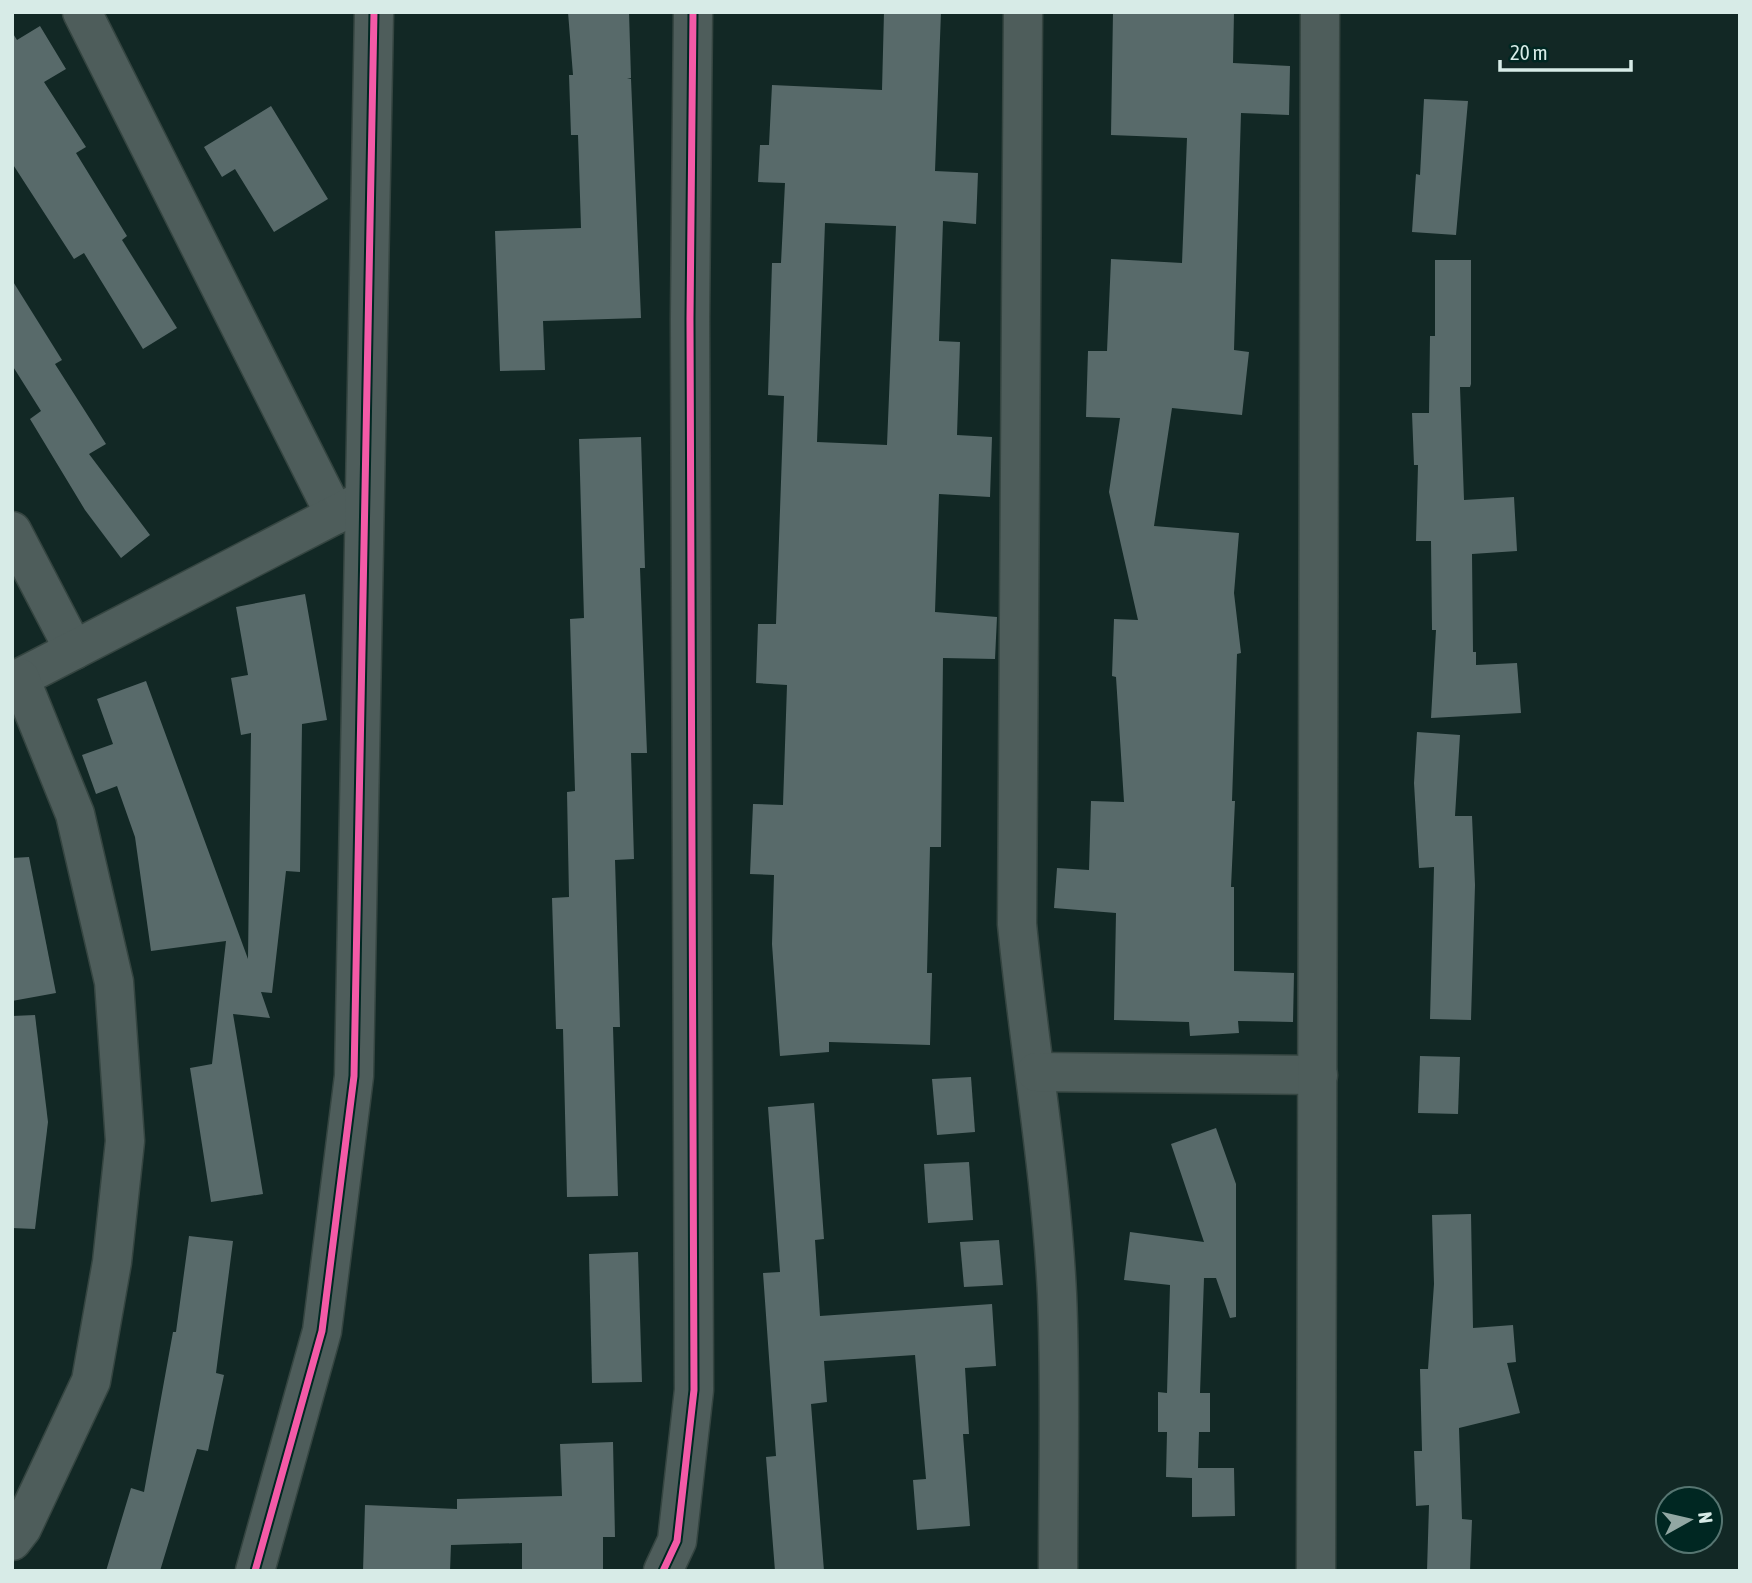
<svg xmlns="http://www.w3.org/2000/svg" width="1752" height="1583" viewBox="0 0 1752 1583" font-family="'Asap Condensed',sans-serif">
<style>
.building{fill:#586a6a;fill-rule:evenodd}
.lines{fill:none;stroke-linecap:round;stroke-linejoin:round}
.minor-casing{stroke:#354541;stroke-width:41}
.minor{stroke:#4e5d5b;stroke-width:38}
.cycleway-casing{stroke:#002722;stroke-width:11}
.cycleway{stroke:#f35aa7;stroke-width:7}
</style>
<rect width="100%" height="100%" fill="#122825"/>
<g class="building">
<path d="M568 12H629L631 78 627 79H631L641 318 543 321 545 370 500 371 495 231 581 228 578 135H571L569 75H573Z"/>
<path d="M884 12H941L935 171 978 173 976 224 943 221 939 341 960 342 957 435 992 437 990 497 939 494 935 612 997 617 995 659 943 658 941 847H930L927 973H932L930 1045 829 1042V1052L780 1056 772 944 774 875 750 874 753 804 783 805 787 685 756 683 758 624H776L784 396 768 395 772 263H781L785 183 758 182 760 145H769L772 85 882 90ZM825 223 896 226 887 445 817 442Z"/>
<path d="M1113 12H1234L1233 63 1290 66 1289 115 1241 113 1234 350 1249 352 1242 415 1172 408 1154 526 1239 533 1234 593 1241 653 1237 654 1232 801H1235L1231 887H1234V971L1294 973 1293 1022 1238 1021 1239 1033 1190 1036 1189 1022 1114 1020 1116 913 1054 908 1057 868 1089 870 1091 801 1124 802 1116 677 1112 676 1114 619 1138 620 1109 492 1120 418 1086 417 1088 351H1107L1111 259 1182 263 1187 138 1111 135Z"/>
<path d="M40 26 66 69 44 82 86 147 76 153 127 236 122 240 177 328 143 349 84 253 74 259 12 163V32L17 40Z"/>
<path d="M1424 99 1468 101 1456 235 1412 232 1416 174 1420 175Z"/>
<path d="M271 106 328 199 274 232 235 169 222 177 204 147Z"/>
<path d="M1435 260H1471V384L1470 387H1460L1464 500 1514 497 1517 551 1472 554 1473 652H1476V665L1517 663 1521 713 1431 718 1436 630H1432L1431 541H1416L1418 465H1414L1412 413H1429L1430 336H1435Z"/>
<path d="M12 280 62 360 55 364 106 444 89 454 150 535 121 558 85 510 30 419 41 411 12 365Z"/>
<path d="M641 437 645 568H640L647 753H631L634 859 615 860 620 1027H613L618 1196 567 1197 563 1029H556L552 898 569 897 567 792 575 791 570 619 584 618 579 439Z"/>
<path d="M305 594 327 720 302 724 300 872 286 871 272 993 261 992 270 1018 233 1014 263 1194 211 1202 190 1068 212 1064 226 941 151 951 135 837 117 786 96 794 82 755 113 744 97 699 146 681 248 959 251 733 241 735 231 678 248 675 236 607Z"/>
<path d="M1417 732 1460 735 1455 816H1472L1475 885 1471 1020 1430 1019 1434 867 1419 868 1414 783Z"/>
<path d="M29 857 56 993 12 1001V858Z"/>
<path d="M35 1015 48 1122 35 1229 12 1228V1016Z"/>
<path d="M1420 1056 1460 1057 1458 1114 1418 1113Z"/>
<path d="M971 1077 975 1132 937 1135 932 1079Z"/>
<path d="M814 1103 824 1239 815 1240 820 1316 992 1304 996 1366 965 1368 969 1434H963L970 1526 917 1530 913 1480 926 1479 915 1355 824 1361 827 1402 811 1404 824 1571H775L766 1457 776 1456 763 1273 780 1272 768 1107Z"/>
<path d="M1216 1128 1236 1184V1317L1230 1318 1216 1278H1204L1200 1393H1210V1432H1199L1198 1468H1234L1235 1516 1192 1517V1478L1166 1477 1167 1432H1158V1392L1167 1393 1170 1285 1124 1280 1130 1232 1204 1242 1171 1144Z"/>
<path d="M969 1162 973 1220 928 1223 924 1164Z"/>
<path d="M1471 1214 1473 1328 1513 1325 1516 1362 1507 1363 1520 1413 1459 1428 1462 1519 1472 1520 1470 1571H1427L1429 1505 1416 1506 1414 1451H1422L1420 1369H1428L1434 1284 1432 1215Z"/>
<path d="M189 1236 233 1241 216 1373 224 1375 208 1451 197 1449 160 1571H106L131 1488 144 1492 173 1332H176Z"/>
<path d="M999 1240 1003 1285 964 1287 960 1242Z"/>
<path d="M638 1252 642 1382 592 1383 589 1254Z"/>
<path d="M613 1442 615 1537H603V1571H522V1543L451 1545 450 1571H363L365 1505 457 1509V1499L562 1496 560 1444Z"/>
</g>
<g class="lines">
<defs>
<g id="minor">
<path d="M82 12 335 515"/>
<path d="M1023 12 1017 924C1029 1048 1051 1170 1057 1294 1061 1386 1058 1479 1058 1571"/>
<path d="M12 531 74 650"/>
<path d="M12 682 356 504"/>
<path d="M1036 1072 1318 1075"/>
<path d="M12 1541 22 1528 91 1381 112 1262 125 1141 114 982 75 814 20 678"/>
<path d="M255 1571 322 1331 354 1076 374 12"/>
<path d="M663 1571 677 1541 694 1390 690 319 693 12"/>
<path d="M1316 1571 1320 12"/>
</g>
</defs>
<use href="#minor" class="minor-casing"/>
<use href="#minor" class="minor"/>
<defs>
<g id="cycleway">
<path d="M255 1571 322 1331 354 1076 374 12"/>
<path d="M663 1571 677 1541 694 1390 690 319 693 12"/>
</g>
</defs>
<use href="#cycleway" class="cycleway-casing"/>
<use href="#cycleway" class="cycleway"/>
</g>
<rect width="1752" height="1583" fill="none" stroke="#d7ebe7" stroke-width="28"/>
<g transform="translate(1689 1520) rotate(82)"><circle r="33" fill="#002722" stroke="#567571" stroke-width="2"/>
<path d="M0-5L12 26L0 18L-12 26Z" fill="#92a7a3"/>
<text y="-10" font-size="19" font-weight="bold" text-anchor="middle" fill="#d7ebe7">N</text>
</g>
<path d="M1500 60v10h131v-10" fill="none" stroke="#d7ebe7" stroke-width="3.5"/>
<text x="1510" y="60" font-size="21" fill="#d7ebe7" stroke="#002722" stroke-width="5" paint-order="stroke">20 m</text>
</svg>
